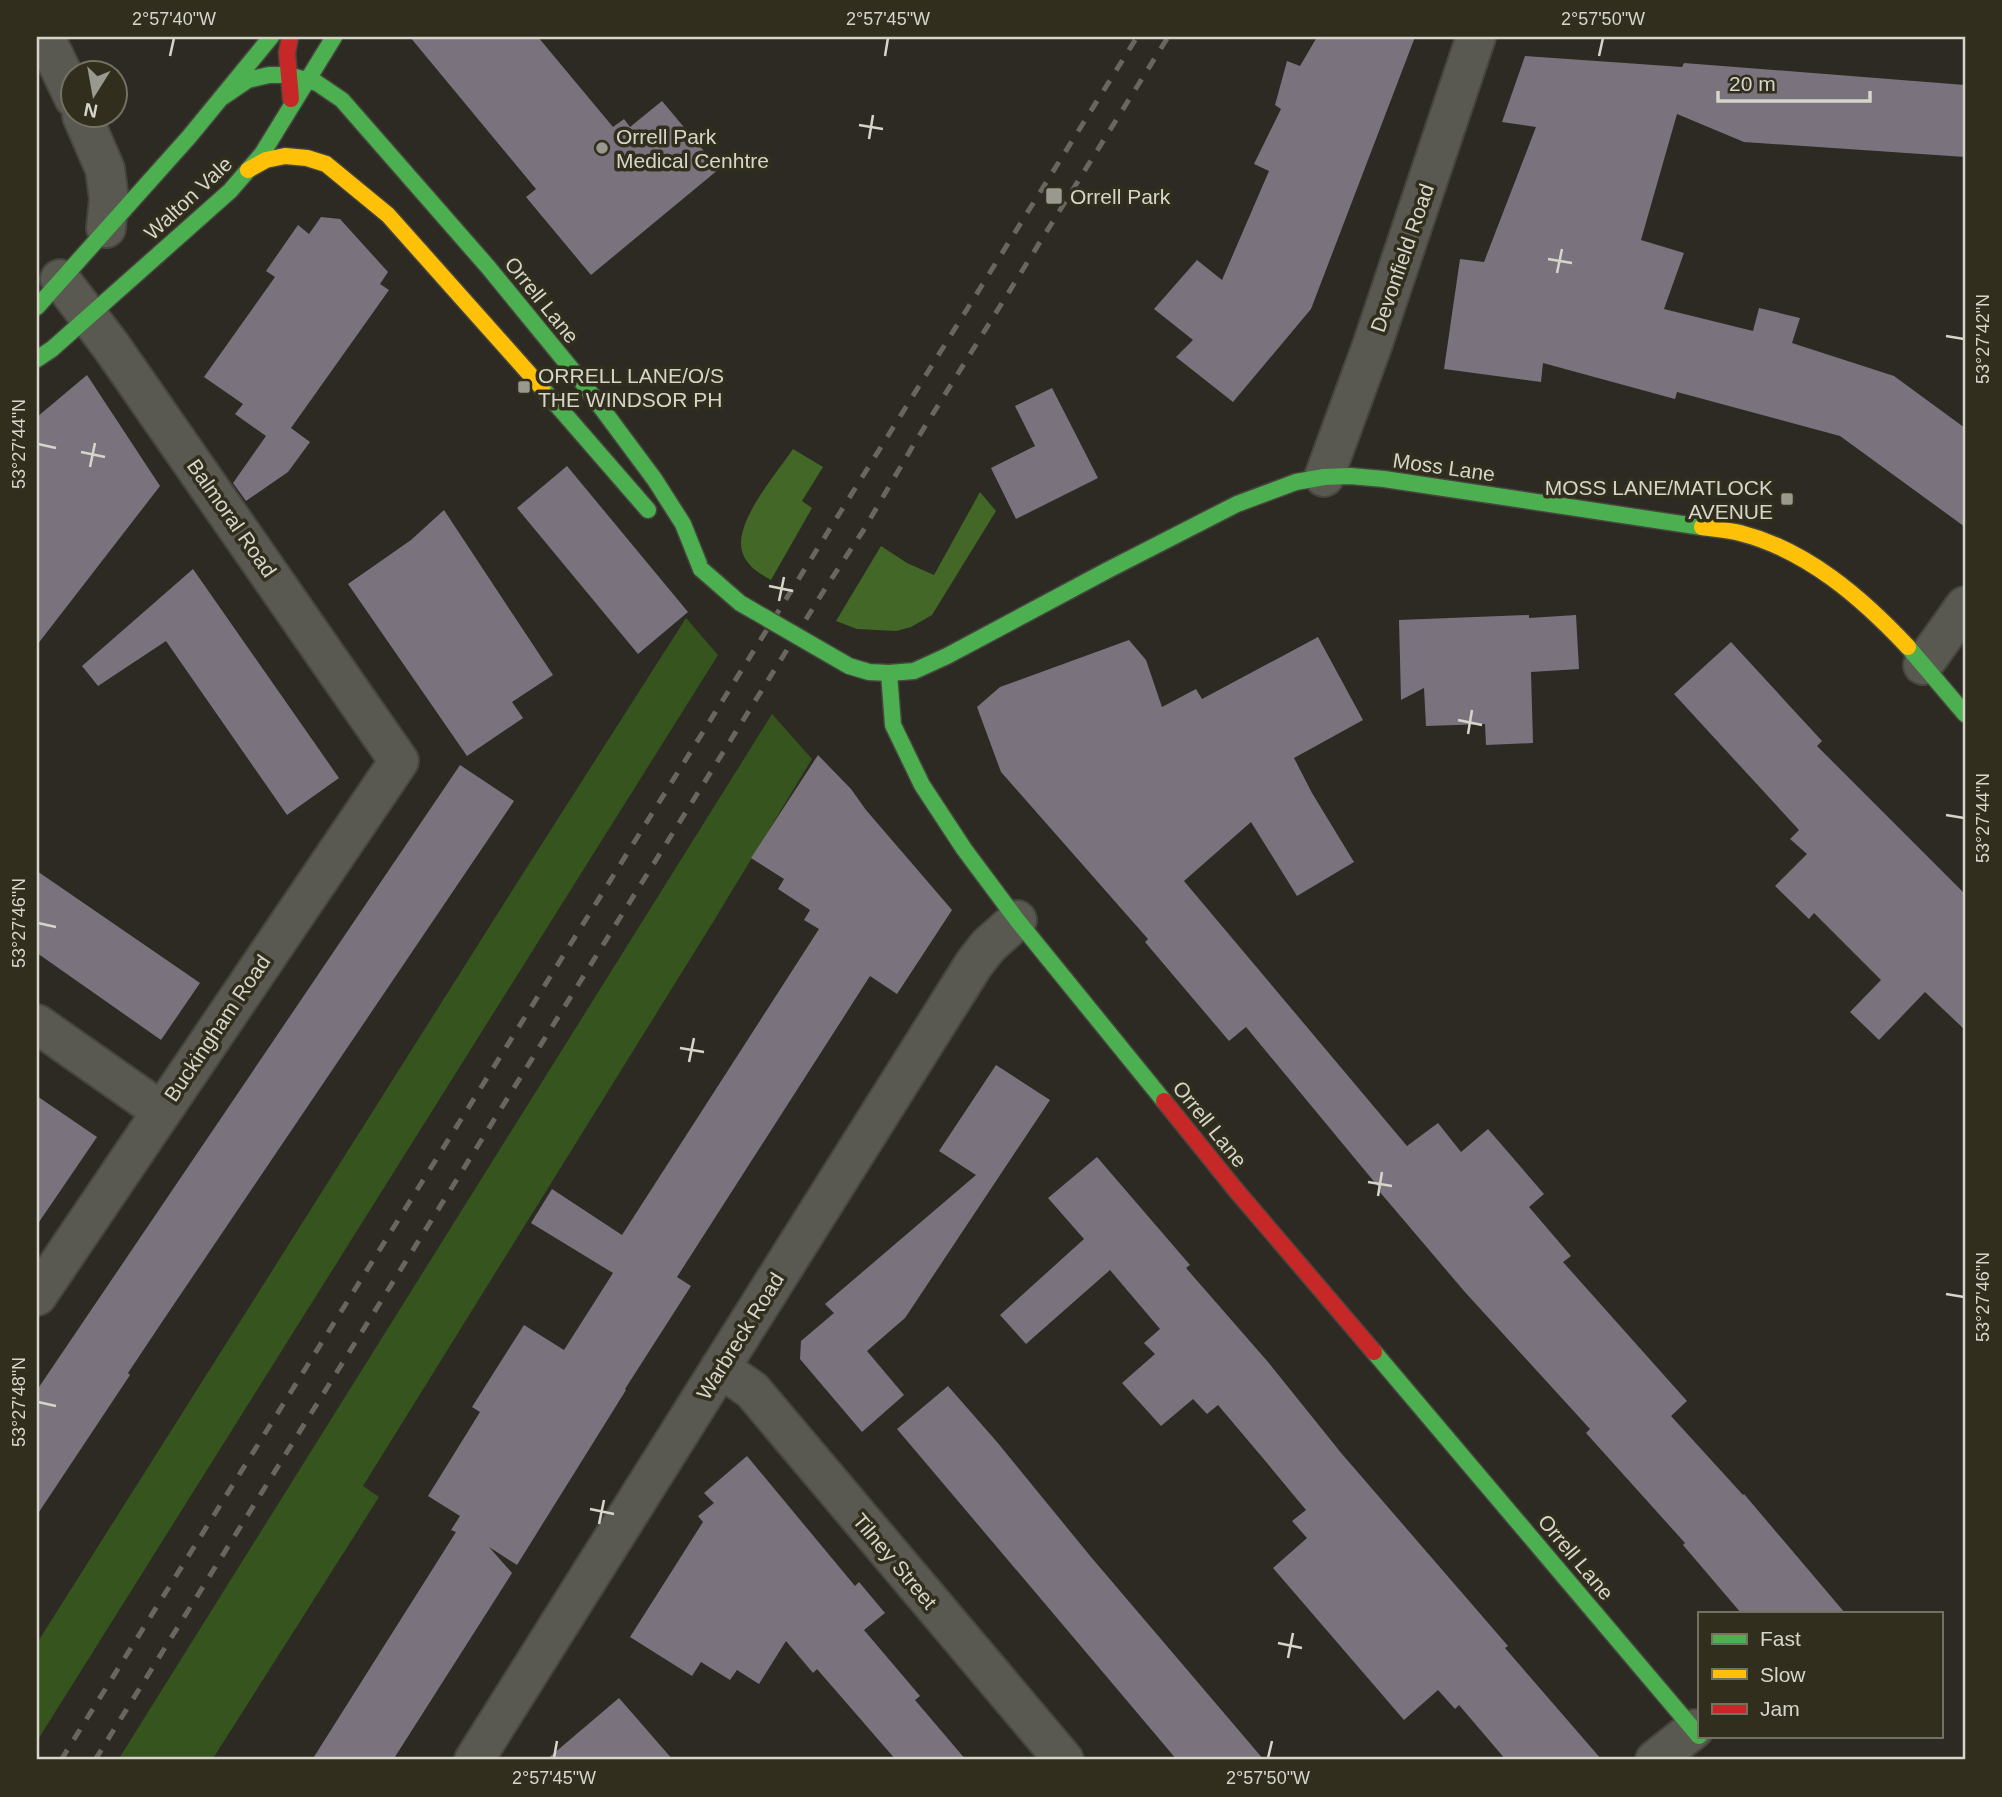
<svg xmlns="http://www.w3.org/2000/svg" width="2002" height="1797" viewBox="0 0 2002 1797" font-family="Arial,sans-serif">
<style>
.green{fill:#36541e}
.forest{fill:#426726}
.building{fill:#7a737e}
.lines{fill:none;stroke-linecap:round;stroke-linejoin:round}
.street-casing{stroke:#46453e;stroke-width:42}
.fast-casing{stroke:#46453e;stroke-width:19}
.slow-casing{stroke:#46453e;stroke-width:19}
.jam-casing{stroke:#46453e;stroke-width:19}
.street{stroke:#5a5951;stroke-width:38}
.fast{stroke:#4caf50;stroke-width:16}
.slow{stroke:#ffc107;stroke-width:16}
.jam{stroke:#c62828;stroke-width:16}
.rail{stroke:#67665f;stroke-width:5;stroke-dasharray:12 12;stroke-linecap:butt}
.fast-bridge-casing{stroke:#46453e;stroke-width:19;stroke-linecap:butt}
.fast-bridge{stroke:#4caf50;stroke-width:16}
.ticks{fill:none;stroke:#d6d5ca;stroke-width:2.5}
.poi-dot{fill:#9a998f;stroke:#312e1d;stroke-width:2.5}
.labels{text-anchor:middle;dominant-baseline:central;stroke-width:7;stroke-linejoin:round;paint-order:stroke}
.poi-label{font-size:21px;fill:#d6d5ca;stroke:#312e1d;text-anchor:start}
.street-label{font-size:21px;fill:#d6d5ca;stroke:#312e1d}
.neatline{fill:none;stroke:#d6d5ca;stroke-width:2.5}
.ticks-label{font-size:18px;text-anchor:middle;fill:#d6d5ca}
</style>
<rect width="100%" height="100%" fill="#2c2a22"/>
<g class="green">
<path d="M686 618 718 655 37 1741V1643L522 875Z"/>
<path d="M772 714 812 759 710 927 363 1486 379 1497 212 1760H118Z"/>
</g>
<g class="forest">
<path d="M793 449 823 467 802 501 812 508 771 580C760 574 748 567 743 554 731 525 777 473 793 449Z"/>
<path d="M980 492 996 511 932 615 911 627 896 631 857 629 836 621 881 546 907 563 934 575Z"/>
</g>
<g class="building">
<path d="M410 37H538L613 127 624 119 630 127 662 101 719 169 591 275 526 197 536 189Z"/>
<path d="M1317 37H1415L1311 309 1233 402 1176 357 1193 340 1154 309 1197 260 1222 280 1269 171 1254 164 1281 109 1275 105 1287 61 1300 66Z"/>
<path d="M1525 56 1682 67 1684 63 1965 85V157L1744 142 1677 114 1641 240 1684 253 1664 309 1753 331 1759 308 1800 318 1792 343 1894 376 1965 428V527L1840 436 1677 392 1675 399 1543 363 1541 382 1444 369 1460 259 1484 262 1536 127 1502 122Z"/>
<path d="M321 217 340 219 388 272 380 284 389 290 291 428 310 442 288 472 246 501 233 483 266 436 235 414 243 404 204 377 275 277 266 271 298 225 309 234Z"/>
<path d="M87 375 160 486 37 645V417Z"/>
<path d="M1052 388 1098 478 1016 519 991 468 1035 446 1015 406Z"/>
<path d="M567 466 688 612 638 654 517 508Z"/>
<path d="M444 510 553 675 512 702 523 718 467 756 348 584 411 540Z"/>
<path d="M193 569 339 778 287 815 166 641 98 686 82 666Z"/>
<path d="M1529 615V618L1576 615 1579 669 1531 672 1533 743 1486 745 1485 724 1426 726 1424 688 1401 700 1399 620Z"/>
<path d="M1318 637 1363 720 1294 758 1312 793 1354 862 1297 896 1251 822 1184 881 1407 1146 1438 1123 1461 1152 1488 1129 1544 1194 1529 1207 1571 1256 1563 1262 1687 1401 1671 1416 1743 1495 1744 1494 1845 1613H1741L1683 1545 1685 1543 1586 1433 1590 1429 1464 1291 1379 1191 1381 1190 1246 1027 1229 1041 1145 942 1148 939 1001 772 977 707 1000 687 1129 640 1146 660 1162 707 1196 689 1202 699Z"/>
<path d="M1731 642 1822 741 1817 746 1965 894V1030L1925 992 1879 1040 1850 1012 1881 980 1814 913 1809 919 1775 886 1807 854 1790 839 1799 830 1674 694Z"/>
<path d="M818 755 851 789 866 810 952 910 897 994 870 976 677 1277 691 1286 625 1389 626 1390 517 1565 489 1547 512 1573 393 1760H312L456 1532 451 1530 460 1516 428 1496 480 1412 472 1407 524 1325 564 1350 613 1273 531 1223 552 1189 622 1235 819 929 804 920 810 910 778 889 784 879 751 858Z"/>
<path d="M460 765 514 801 162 1322 128 1373 130 1375 37 1515V1390Z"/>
<path d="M37 871 200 983 161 1040 37 953Z"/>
<path d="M996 1065 1050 1100 905 1318 867 1351 904 1395 862 1432 800 1359 801 1341 834 1313 825 1304 976 1175 939 1151Z"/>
<path d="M37 1096 97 1137 37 1225Z"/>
<path d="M1097 1157 1190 1265 1186 1268 1268 1362 1342 1454 1508 1646 1505 1648 1602 1760H1506L1459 1705 1455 1709 1438 1690 1404 1720 1273 1568 1307 1538 1292 1521 1306 1510 1262 1457 1218 1405 1207 1414 1193 1399 1161 1426 1122 1383 1155 1354 1144 1343 1160 1329 1110 1270 1026 1344 1000 1315 1084 1239 1048 1198Z"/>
<path d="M948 1386 997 1442 1091 1557 1264 1760H1177L1090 1657 897 1429Z"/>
<path d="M747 1456 855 1586 859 1582 885 1613 864 1630 920 1696 915 1700 966 1760H896L817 1669 813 1673 786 1641 759 1684 737 1670 730 1680 701 1662 692 1676 630 1637 703 1522 698 1516 714 1503 704 1493Z"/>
<path d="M619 1698 673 1760H546Z"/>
</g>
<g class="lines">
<defs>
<g id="street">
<path d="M45 37 74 98"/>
<path d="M82 116 105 169 109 199 106 228"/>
<path d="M1324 477 1372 346 1476 37"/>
<path d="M1923 665 1965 606"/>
<path d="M37 1024 161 1111"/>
<path d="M37 1296 399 761 111 346 60 279"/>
<path d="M720 1368 752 1390 1064 1760"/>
<path d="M474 1760 974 964 988 946 1017 920"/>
<path d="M1655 1760 1694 1729"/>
</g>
<g id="fast">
<path d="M223 97 248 80 269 75H288L317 83 342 100 488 267 583 383 655 480 683 524 701 569"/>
<path d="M37 307 189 137 271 37"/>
<path d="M37 359 52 349 230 191 262 154 334 37"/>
<path d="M542 388 648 510"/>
<path d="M1908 647 1965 714"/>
<path d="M849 666 869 672 889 673 914 671 947 656 1108 570 1237 504 1296 482 1324 477 1350 476 1384 479 1702 527"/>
<path d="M889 673 893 725 922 785 964 849 1017 920 1164 1101"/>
<path d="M1374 1352 1699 1736"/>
</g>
<g id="slow">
<path d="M248 170 266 160 285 156 307 158 326 164 388 215 542 388"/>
<path d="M1702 527C1714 529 1728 530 1740 533 1807 550 1862 598 1908 647"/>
</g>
<g id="jam">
<path d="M290 37 287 53 291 99"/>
<path d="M1164 1101 1235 1189 1374 1352"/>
</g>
</defs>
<use href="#street" class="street-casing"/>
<use href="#fast" class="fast-casing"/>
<use href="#slow" class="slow-casing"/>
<use href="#jam" class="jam-casing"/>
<use href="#street" class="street"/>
<use href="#fast" class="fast"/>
<use href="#slow" class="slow"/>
<use href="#jam" class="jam"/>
<g class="rail">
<path d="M61 1760 1137 37"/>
<path d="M95 1760 828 584 863 531 914 444 1168 37"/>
</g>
<defs>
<path id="fast-bridge" d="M701 569 740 603 849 666"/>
</defs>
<use href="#fast-bridge" class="fast-bridge-casing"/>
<use href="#fast-bridge" class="fast-bridge"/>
</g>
<path class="ticks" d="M170 56 174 38M885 56 888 38M1599 56 1603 38M859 125 883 129M869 139 873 115M1548 259 1572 263M1557 273 1562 249M1946 336 1964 339M38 444 56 448M81 452 105 457M90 467 95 443M769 586 793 591M779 601 784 577M1458 720 1482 725M1468 734 1472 710M1946 815 1964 818M38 923 56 927M680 1048 704 1052M689 1062 694 1038M1368 1182 1392 1186M1378 1196 1382 1172M1946 1294 1964 1297M38 1402 56 1406M590 1509 614 1514M599 1524 604 1500M1278 1643 1302 1648M1288 1658 1293 1633M554 1758 557 1741M1268 1758 1272 1741"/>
<g class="poi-dot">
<circle cx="602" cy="148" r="7"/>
<rect x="1045" y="187" width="18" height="18" rx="3.5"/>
<rect x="517" y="380" width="14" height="14" rx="3.5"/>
<rect x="1780" y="492" width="14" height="14" rx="3.5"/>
</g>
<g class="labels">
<g class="poi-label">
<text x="616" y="136">Orrell Park<tspan x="616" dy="24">Medical Cenhtre</tspan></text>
<text x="1070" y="196">Orrell Park</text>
<text x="538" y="375">ORRELL LANE/O/S<tspan x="538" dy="24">THE WINDSOR PH</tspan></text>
<text x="1773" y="487" text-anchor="end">MOSS LANE/MATLOCK<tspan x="1773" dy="24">AVENUE</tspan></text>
</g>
<g class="street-label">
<text transform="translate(188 198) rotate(-43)">Walton Vale</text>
<text transform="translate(1402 258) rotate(-71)">Devonfield Road</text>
<text transform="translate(542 300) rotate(51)">Orrell Lane</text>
<text transform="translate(1444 467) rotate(8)">Moss Lane</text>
<text transform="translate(232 518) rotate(55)">Balmoral Road</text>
<text transform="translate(217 1028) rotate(-56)">Buckingham Road</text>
<text transform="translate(1210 1124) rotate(51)">Orrell Lane</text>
<text transform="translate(740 1336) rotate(-58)">Warbreck Road</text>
<text transform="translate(1576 1557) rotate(50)">Orrell Lane</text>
<text transform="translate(895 1561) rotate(50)">Tilney Street</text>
</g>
</g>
<rect width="2002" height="1797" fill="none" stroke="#312e1d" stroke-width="77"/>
<rect x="1698" y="1612" width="245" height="126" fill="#312e1d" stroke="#737162" stroke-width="2"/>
<rect x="1712" y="1634" width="35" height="10" fill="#4caf50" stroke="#737162" stroke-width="2"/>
<text x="1760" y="1646" font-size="21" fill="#d6d5ca">Fast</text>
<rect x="1712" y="1669" width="35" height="10" fill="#ffc107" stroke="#737162" stroke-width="2"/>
<text x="1760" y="1682" font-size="21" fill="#d6d5ca">Slow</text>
<rect x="1712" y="1704" width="35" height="10" fill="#c62828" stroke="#737162" stroke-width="2"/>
<text x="1760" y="1716" font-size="21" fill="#d6d5ca">Jam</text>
<g transform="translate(94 94) rotate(191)"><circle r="33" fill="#312e1d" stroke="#737162" stroke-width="2"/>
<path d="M0-5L12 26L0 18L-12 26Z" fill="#9a998f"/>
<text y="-10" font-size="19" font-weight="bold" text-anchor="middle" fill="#d6d5ca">N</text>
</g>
<path d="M1718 91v10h152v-10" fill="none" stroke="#d6d5ca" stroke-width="3.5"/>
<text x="1729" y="91" font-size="21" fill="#d6d5ca" stroke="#312e1d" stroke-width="5" paint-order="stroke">20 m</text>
<rect x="38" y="38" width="1926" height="1720" class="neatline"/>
<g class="ticks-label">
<text x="174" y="25">2°57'40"W</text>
<text x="888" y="25">2°57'45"W</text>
<text x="1603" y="25">2°57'50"W</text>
<text transform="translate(1983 339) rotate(-90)" y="6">53°27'42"N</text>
<text transform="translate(19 444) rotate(-90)" y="6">53°27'44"N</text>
<text transform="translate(1983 818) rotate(-90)" y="6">53°27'44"N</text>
<text transform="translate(19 923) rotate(-90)" y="6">53°27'46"N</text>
<text transform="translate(1983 1297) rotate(-90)" y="6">53°27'46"N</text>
<text transform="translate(19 1402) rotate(-90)" y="6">53°27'48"N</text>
<text x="554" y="1784">2°57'45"W</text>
<text x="1268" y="1784">2°57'50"W</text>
</g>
</svg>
